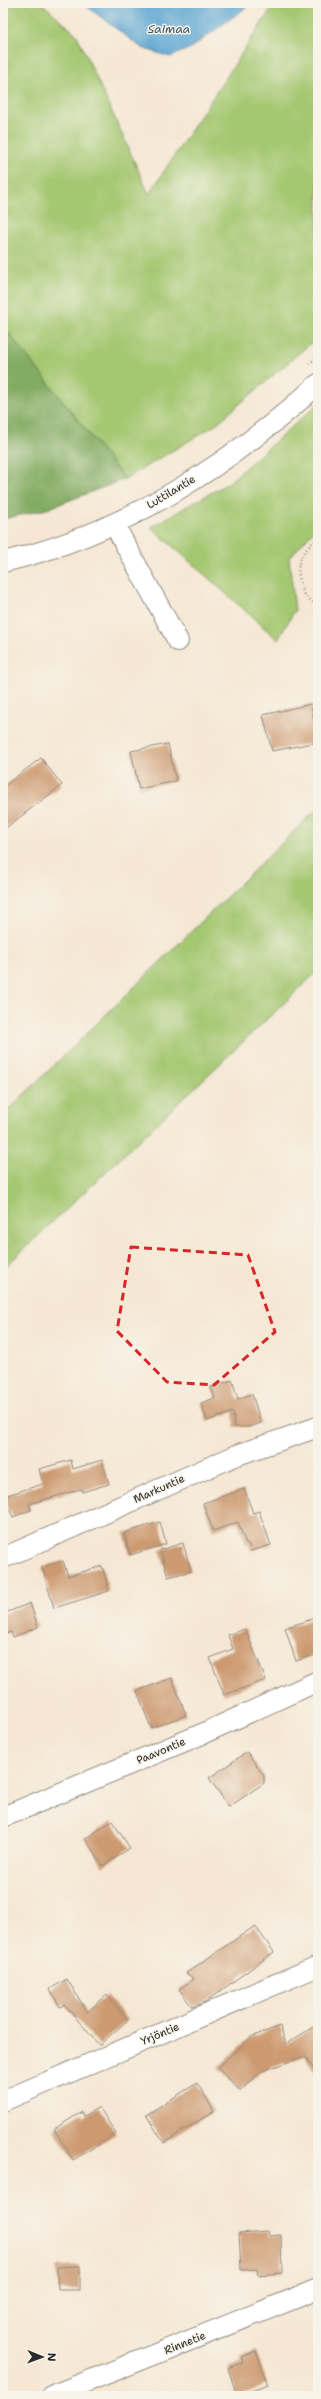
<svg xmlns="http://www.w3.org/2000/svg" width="321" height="2399" viewBox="0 0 321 2399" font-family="'Shantell Sans',sans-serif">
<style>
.green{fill:#a4c771;stroke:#68794e}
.forest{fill:#83ac63;stroke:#576c47}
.water{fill:#5aa4d2;stroke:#42687e}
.building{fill:#cc9970}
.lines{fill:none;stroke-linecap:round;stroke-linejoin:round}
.minor-casing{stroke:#90897f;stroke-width:22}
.path{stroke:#90897f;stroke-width:2.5;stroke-dasharray:1 3;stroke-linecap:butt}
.minor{stroke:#fff;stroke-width:20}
.marked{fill:none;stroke:#d62828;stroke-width:3;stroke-dasharray:8 5;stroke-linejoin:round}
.labels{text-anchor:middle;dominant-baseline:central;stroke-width:3;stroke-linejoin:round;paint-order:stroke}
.street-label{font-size:11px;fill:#2b2b2b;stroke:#f7f3e8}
.water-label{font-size:12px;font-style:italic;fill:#3b5565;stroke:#f7f3e8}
</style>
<rect width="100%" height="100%" fill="#f7f3e8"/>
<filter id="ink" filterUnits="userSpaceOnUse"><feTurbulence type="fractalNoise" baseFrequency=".025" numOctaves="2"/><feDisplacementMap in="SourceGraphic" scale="8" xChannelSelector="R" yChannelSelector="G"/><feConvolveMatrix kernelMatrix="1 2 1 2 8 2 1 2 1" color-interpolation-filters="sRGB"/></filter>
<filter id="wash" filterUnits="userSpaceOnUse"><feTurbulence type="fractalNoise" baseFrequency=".012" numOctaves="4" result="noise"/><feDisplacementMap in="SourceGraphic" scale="16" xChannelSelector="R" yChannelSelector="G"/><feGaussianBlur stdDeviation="0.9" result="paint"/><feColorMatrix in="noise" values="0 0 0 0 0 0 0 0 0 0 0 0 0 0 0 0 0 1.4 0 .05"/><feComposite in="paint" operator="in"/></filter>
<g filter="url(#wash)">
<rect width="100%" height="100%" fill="#f5e7d3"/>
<g class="green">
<path d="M3 3H42L77 35 149 194 275 3H318V337L214 426 125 479 3 326Z"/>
<path d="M318 404V526L289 558 295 610 278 640 151 527 228 483Z"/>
<path d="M318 808V971L3 1269V1115Z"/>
</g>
<path class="forest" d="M3 326 125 479 47 509 3 519Z"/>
<path class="water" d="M82 3H252L191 48 170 57 142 48Z"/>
<g id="blocks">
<g class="building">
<path d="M311 704 318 742 272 751 263 715Z"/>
<path d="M168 744 176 781 139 789 131 751Z"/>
<path d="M41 758 62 785 3 830V787Z"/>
<path d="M232 1380 238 1399 252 1394 261 1423 249 1427H234L233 1412 207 1421 201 1403 215 1398 211 1387Z"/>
<path d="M71 1460 73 1469 102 1460 109 1484 82 1492 81 1489 29 1504 31 1510 13 1517 10 1510H8L4 1496 43 1484 39 1469Z"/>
<path d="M244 1489 253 1513 259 1511 271 1545 251 1551 248 1543 246 1544 238 1522 213 1531 203 1503Z"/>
<path d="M160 1522 166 1544 130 1555 124 1533Z"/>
<path d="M183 1543 191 1571 168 1577 160 1550Z"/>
<path d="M63 1561 68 1576 102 1566 109 1591 54 1608 42 1567Z"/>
<path d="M30 1603 38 1627 13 1637 11 1632 3 1635V1614Z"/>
<path d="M318 1617V1654L296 1661 285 1628Z"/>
<path d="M245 1629 266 1680 224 1695 210 1658 233 1649 228 1635Z"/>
<path d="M172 1678 186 1715 151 1728 137 1691Z"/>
<path d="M247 1752 264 1776V1783L229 1807 209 1778Z"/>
<path d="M112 1821 130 1848 103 1866 85 1839Z"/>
<path d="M255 1926 274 1952 205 2002 192 2007 179 1989 194 1979 186 1973Z"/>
<path d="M67 1979 87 2012 107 1995 128 2020 99 2045 64 2004 60 2007 50 1989Z"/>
<path d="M318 2024V2076L305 2056 262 2071 240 2091 218 2067 251 2037 280 2026 286 2044Z"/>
<path d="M197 2083 214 2111 164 2143 146 2115Z"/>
<path d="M99 2107 116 2134 73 2160 54 2129 82 2112 84 2116Z"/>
<path d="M268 2231 269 2236 281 2235 282 2273 258 2275 257 2269 241 2270 239 2233Z"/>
<path d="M80 2266V2290H58L57 2267Z"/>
<path d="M256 2351 268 2385 237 2396 228 2368 243 2362 241 2357Z"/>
</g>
</g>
</g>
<g filter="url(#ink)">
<use href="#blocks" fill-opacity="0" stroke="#90897f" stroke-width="1"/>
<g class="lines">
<defs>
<g id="minor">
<path d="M114 524 178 641"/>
<path d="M3 562C121 535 230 465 318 384"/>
<path d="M3 1558 237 1455 318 1427"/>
<path d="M3 1817 202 1734 318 1681"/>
<path d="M3 2101 318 1966"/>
<path d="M51 2396 318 2289"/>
</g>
</defs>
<use href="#minor" class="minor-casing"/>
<g class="path">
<path d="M309 364 318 356"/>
<path d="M318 537C295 560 295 565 304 595L318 606"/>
</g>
<use href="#minor" class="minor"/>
</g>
</g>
<path class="marked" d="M131 1247 248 1255 275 1332 214 1385 167 1382 117 1331Z"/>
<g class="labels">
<g class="street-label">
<text transform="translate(171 492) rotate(-31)">Luttilantie</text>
<text transform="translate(159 1489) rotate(-24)">Markuntie</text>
<text transform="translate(161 1751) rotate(-23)">Paavontie</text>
<text transform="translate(160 2034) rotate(-23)">Yrjöntie</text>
<text transform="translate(185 2343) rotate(-22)">Rinnetie</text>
</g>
<g class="water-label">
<text x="169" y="29">Saimaa</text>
</g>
</g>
<rect width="321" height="2399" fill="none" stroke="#f7f3e8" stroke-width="16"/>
<g transform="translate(42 2357) rotate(91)" stroke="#f7f3e8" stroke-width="3" paint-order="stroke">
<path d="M0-3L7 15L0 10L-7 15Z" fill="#2b2b2b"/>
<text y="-6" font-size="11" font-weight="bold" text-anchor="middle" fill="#2b2b2b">N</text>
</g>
</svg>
